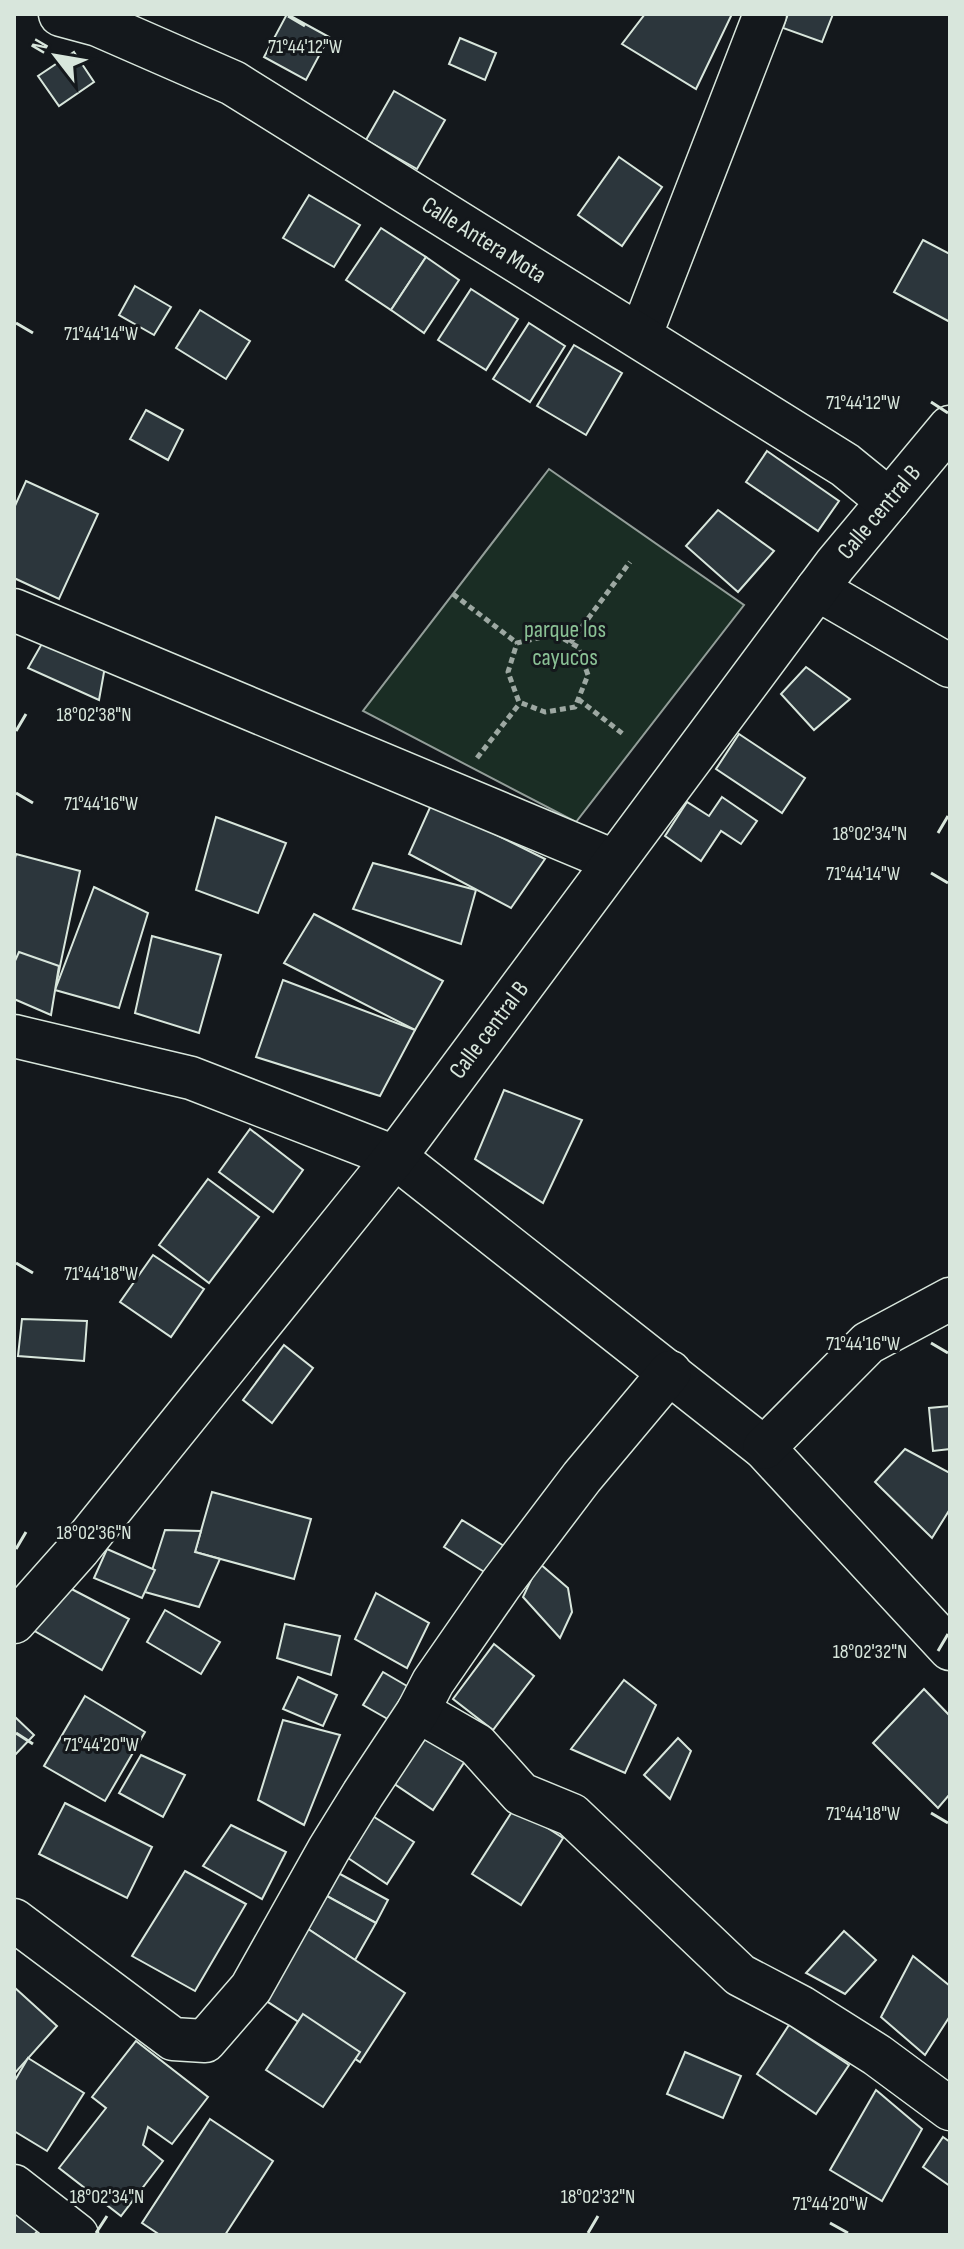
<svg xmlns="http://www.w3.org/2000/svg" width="964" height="2249" viewBox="0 0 964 2249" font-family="'Sofia Sans Condensed',sans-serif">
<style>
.green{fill:#1a2d24;stroke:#939e99;stroke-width:2}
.building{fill:#2c363c;stroke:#d8e6dc;stroke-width:2}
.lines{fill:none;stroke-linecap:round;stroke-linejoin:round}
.minor-casing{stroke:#d8e6dc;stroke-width:45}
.tertiary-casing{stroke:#d8e6dc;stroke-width:47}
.path{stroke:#9da8a2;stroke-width:5;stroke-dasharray:6 4;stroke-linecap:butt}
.minor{stroke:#14181c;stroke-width:42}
.tertiary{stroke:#14181c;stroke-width:44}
.ticks{fill:none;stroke:#d8e6dc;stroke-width:3}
.labels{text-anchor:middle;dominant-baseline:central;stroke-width:6;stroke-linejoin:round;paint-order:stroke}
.street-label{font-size:24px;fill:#d8e6dc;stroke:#14181c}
.park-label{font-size:24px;fill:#8ac095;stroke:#14181c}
.ticks-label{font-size:20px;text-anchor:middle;fill:#d8e6dc;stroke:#14181c;stroke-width:6;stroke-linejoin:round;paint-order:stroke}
</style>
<rect width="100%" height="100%" fill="#14181c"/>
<path class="green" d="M549 469 744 605 576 822 363 711Z"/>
<g class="building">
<path d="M287 14 329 37 306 80 264 57Z"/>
<path d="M645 14H732L696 89 622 44Z"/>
<path d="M788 14H833L822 42 783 28Z"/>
<path d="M460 38 496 53 485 80 449 64Z"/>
<path d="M74 52 94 82 59 106 38 76Z"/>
<path d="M394 91 445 120 417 169 366 140Z"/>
<path d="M619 157 662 187 622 246 578 215Z"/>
<path d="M309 195 360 225 334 267 283 238Z"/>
<path d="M381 228 426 257 391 310 346 280Z"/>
<path d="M923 240 950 254V322L894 292Z"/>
<path d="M426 257 459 280 424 333 391 310Z"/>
<path d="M135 286 171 307 154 335 119 315Z"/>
<path d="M471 289 518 319 486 370 438 340Z"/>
<path d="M200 310 250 341 226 379 176 348Z"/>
<path d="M529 323 565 346 530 402 493 379Z"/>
<path d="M574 345 622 373 586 435 537 406Z"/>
<path d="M146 410 183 430 168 460 130 439Z"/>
<path d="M767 451 839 501 818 531 746 482Z"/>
<path d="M26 481 98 514 59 599 14 578V508Z"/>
<path d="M718 510 774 551 738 592 686 546Z"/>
<path d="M48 633 106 661 99 700 28 668Z"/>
<path d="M806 667 850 699 814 730 781 694Z"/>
<path d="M739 734 805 778 782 813 716 769Z"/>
<path d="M722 797 757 821 741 844 721 831 701 861 665 836 687 802 709 816Z"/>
<path d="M432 803 545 859 511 908 409 854Z"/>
<path d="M216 817 286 843 258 913 196 890Z"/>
<path d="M16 854 80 871 55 990 14 981V862Z"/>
<path d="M373 863 476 890 461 944 353 909Z"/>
<path d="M94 887 148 913 119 1008 55 990Z"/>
<path d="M314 914 443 981 415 1030 284 963Z"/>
<path d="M152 936 221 955 199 1033 135 1013Z"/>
<path d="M19 952 59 966 51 1015 14 999V963Z"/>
<path d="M283 980 415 1030 380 1096 256 1057Z"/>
<path d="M504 1090 582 1120 543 1203 475 1159Z"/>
<path d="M250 1129 303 1170 273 1212 219 1172Z"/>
<path d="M208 1179 259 1217 209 1283 159 1245Z"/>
<path d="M153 1255 204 1289 171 1337 120 1302Z"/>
<path d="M22 1319 87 1321 84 1361 18 1356Z"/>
<path d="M284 1345 313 1368 272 1423 243 1400Z"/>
<path d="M950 1406V1449L933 1451 929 1408Z"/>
<path d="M905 1449 950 1473V1509L932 1538 875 1482Z"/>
<path d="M212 1492 311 1519 294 1579 195 1552Z"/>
<path d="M462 1520 504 1546 486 1573 444 1547Z"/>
<path d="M165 1530 201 1531 195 1552 220 1559 199 1607 145 1592Z"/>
<path d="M107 1549 155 1570 142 1598 94 1578Z"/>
<path d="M539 1563 568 1588 572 1612 560 1638 523 1597Z"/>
<path d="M62 1584 129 1619 102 1670 26 1626Z"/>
<path d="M376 1593 429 1623 407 1668 355 1639Z"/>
<path d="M165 1610 220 1642 201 1674 147 1642Z"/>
<path d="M285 1624 340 1636 331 1675 277 1658Z"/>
<path d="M494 1644 534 1676 493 1730 453 1699Z"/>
<path d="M383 1672 419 1693 400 1726 363 1705Z"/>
<path d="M298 1677 337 1695 323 1726 283 1709Z"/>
<path d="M624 1680 656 1705 625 1773 571 1749Z"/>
<path d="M924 1689 950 1716V1794L938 1808 873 1743Z"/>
<path d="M85 1696 145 1732 105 1801 44 1766Z"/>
<path d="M14 1716 34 1735 14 1756Z"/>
<path d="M283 1720 340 1735 304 1825 258 1800Z"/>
<path d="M420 1722 469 1755 433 1810 384 1777Z"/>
<path d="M678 1738 691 1751 670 1799 644 1775Z"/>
<path d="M141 1755 185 1775 163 1817 119 1793Z"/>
<path d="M65 1803 152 1847 127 1898 39 1854Z"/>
<path d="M515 1807 563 1838 521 1905 472 1874Z"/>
<path d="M371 1815 414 1842 387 1884 345 1856Z"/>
<path d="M231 1825 286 1852 262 1899 203 1866Z"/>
<path d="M329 1868 388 1900 376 1923 317 1891Z"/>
<path d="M185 1871 246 1904 195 1991 132 1956Z"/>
<path d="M318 1891 376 1923 355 1960 296 1921Z"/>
<path d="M296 1921 405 1993 360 2062 251 1991Z"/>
<path d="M844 1931 876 1960 845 1994 806 1973Z"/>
<path d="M913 1956 950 1986V2016L925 2055 881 2017Z"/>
<path d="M14 1987 57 2026 14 2074Z"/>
<path d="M303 2014 360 2052 323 2107 266 2070Z"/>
<path d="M789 2025 849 2065 816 2114 757 2074Z"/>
<path d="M136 2041 208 2097 172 2144 148 2127 143 2145 163 2161 121 2216 59 2168 106 2108 92 2097Z"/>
<path d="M685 2052 741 2076 723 2118 667 2094Z"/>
<path d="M28 2058 84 2093 47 2151 14 2131V2082Z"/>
<path d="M876 2090 922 2129 882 2201 830 2170Z"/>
<path d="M210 2119 273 2161 225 2235H160L142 2223Z"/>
<path d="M943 2137 950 2142V2186L923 2167Z"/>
<path d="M14 2202 41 2227 34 2235H14Z"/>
</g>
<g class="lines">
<defs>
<g id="minor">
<path d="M640 337 765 14"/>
<path d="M817 589 950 666"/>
<path d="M14 610 614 861"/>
<path d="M14 1036 191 1078 395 1157 764 1448 950 1649"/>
<path d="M764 1448 868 1343 950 1299"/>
<path d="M14 1622 79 1549 395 1157 835 565 950 427"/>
<path d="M418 1711 477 1745 521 1794 572 1815 740 1975 801 2007 877 2055 950 2109"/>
<path d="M14 1920 173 2039 205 2041 251 1988 329 1849 363 1794 418 1711 433 1682 501 1584 582 1477 670 1372"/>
<path d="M14 2186 77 2235"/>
</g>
<path id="tertiary" d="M61 14 98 24 233 83 845 465 888 500"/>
</defs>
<use href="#minor" class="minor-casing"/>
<use href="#tertiary" class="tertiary-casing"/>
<g class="path">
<path d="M453 594 517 643"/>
<path d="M555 634 578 647 588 675 575 707 545 712 519 702 508 672 517 643Z"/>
<path d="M570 643 630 562"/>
<path d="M578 699 623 734"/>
<path d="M477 758 520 703"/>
</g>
<use href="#minor" class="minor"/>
<use href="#tertiary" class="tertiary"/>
</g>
<path class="ticks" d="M288 16 305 26M16 323 33 333M931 402 948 413M16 731 26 714M16 793 33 803M938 833 948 816M931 873 948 883M16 1263 33 1273M931 1343 948 1353M16 1549 26 1532M938 1651 948 1634M16 1733 33 1744M931 1813 948 1823M830 2223 848 2233M96 2233 107 2216M588 2233 598 2216"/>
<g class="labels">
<g class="street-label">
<text transform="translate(484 240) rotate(32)">Calle Antera Mota</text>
<text transform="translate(879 512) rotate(-50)">Calle central B</text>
<text transform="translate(489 1030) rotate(-53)">Calle central B</text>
</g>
<g class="park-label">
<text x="565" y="629">parque los<tspan x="565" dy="28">cayucos</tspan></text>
</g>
</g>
<g class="ticks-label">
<text x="305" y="53">71°44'12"W</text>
<text x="101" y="340">71°44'14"W</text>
<text x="863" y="409">71°44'12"W</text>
<text x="94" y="721">18°02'38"N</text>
<text x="101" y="810">71°44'16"W</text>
<text x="870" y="840">18°02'34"N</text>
<text x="863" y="880">71°44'14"W</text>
<text x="101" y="1280">71°44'18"W</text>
<text x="863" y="1350">71°44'16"W</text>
<text x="94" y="1539">18°02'36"N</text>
<text x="870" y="1658">18°02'32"N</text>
<text x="101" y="1751">71°44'20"W</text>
<text x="863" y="1820">71°44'18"W</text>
<text x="107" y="2203">18°02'34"N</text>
<text x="598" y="2203">18°02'32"N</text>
<text x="830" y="2210">71°44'20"W</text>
</g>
<rect width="964" height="2249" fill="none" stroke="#d8e6dc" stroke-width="32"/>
<g transform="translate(56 56) rotate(301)" stroke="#14181c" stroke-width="6" paint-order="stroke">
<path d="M0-6L14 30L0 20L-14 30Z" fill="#d8e6dc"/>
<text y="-12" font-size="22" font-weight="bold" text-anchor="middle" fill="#d8e6dc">N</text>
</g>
</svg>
